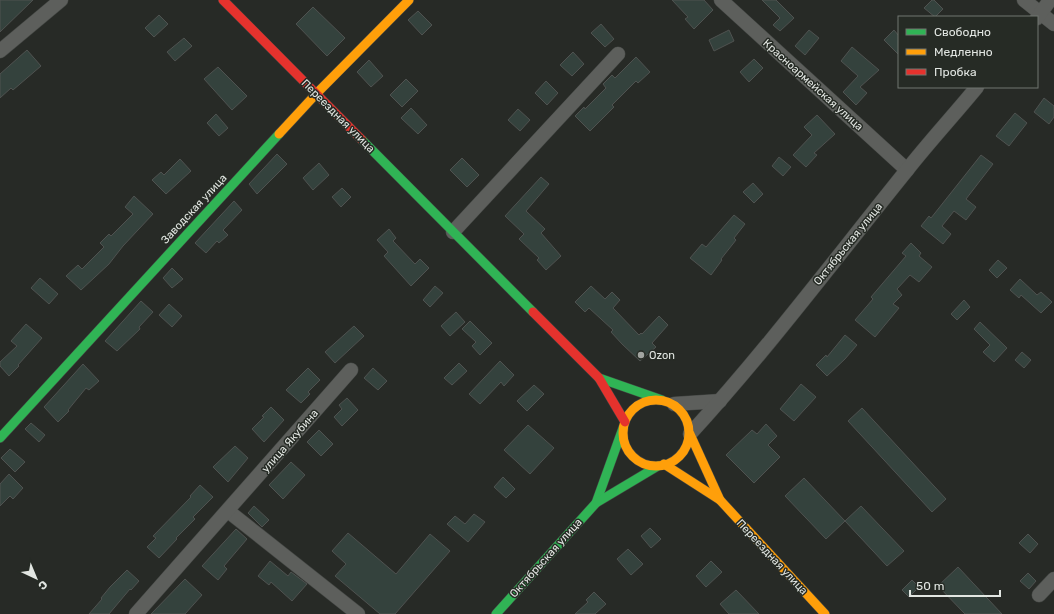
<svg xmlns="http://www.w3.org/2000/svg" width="1054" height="614" viewBox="0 0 1054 614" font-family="Rubik,sans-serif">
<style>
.building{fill:#34423d;stroke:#4f5250}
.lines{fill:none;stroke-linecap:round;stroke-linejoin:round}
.street-casing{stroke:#424542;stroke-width:15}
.fast-casing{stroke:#424542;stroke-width:10}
.slow-casing{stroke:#424542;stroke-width:10}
.jam-casing{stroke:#424542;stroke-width:10}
.street{stroke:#5d5f5c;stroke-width:14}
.fast{stroke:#30b455;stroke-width:9}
.slow{stroke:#ff9f0a;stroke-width:9}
.jam{stroke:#e5322d;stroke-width:9}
.poi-dot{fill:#a1a4a0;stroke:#262b25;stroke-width:1.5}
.labels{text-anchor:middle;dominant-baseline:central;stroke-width:3;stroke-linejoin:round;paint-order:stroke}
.street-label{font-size:11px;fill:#e2e6e2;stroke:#262b25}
.poi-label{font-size:11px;fill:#e2e6e2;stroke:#262b25;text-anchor:start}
</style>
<rect width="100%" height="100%" fill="#272a26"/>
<g class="building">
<path d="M0 0H33L0 32Z"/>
<path d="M672 0H704L713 10 694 29 685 19 688 17Z"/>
<path d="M762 0H776L794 18 780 31 773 25 780 18Z"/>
<path d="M932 0H934L943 9 935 17 924 8Z"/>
<path d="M313 7 345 38 327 56 296 24Z"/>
<path d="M418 11 432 25 422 35 408 20Z"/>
<path d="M159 15 168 24 154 37 145 28Z"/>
<path d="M601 24 614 39 605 47 591 33Z"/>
<path d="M729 30 734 41 714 51 709 40Z"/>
<path d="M809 30 819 38 805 55 795 46Z"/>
<path d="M894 30 899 36V55L884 40Z"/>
<path d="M184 38 192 46 175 61 167 52Z"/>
<path d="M852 47 879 70 860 87 867 93 856 105 843 92 858 76 841 61Z"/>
<path d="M27 50 41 66 13 90 11 88 0 98V74Z"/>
<path d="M573 52 584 64 572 76 560 65Z"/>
<path d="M636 57 650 72 638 83 636 81 612 105 614 107 590 131 575 116 584 107 585 109 606 88 603 84 612 75 615 78Z"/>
<path d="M754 59 763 68 749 82 740 72Z"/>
<path d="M369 60 383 76 371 87 357 72Z"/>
<path d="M218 67 247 96 232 110 204 79Z"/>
<path d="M406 79 418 91 402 107 390 95Z"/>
<path d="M546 81 558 93 547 105 535 93Z"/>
<path d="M1044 98 1054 106V117L1049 124 1034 112Z"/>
<path d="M411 108 427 125 418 134 401 118Z"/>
<path d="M518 109 530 120 520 131 508 120Z"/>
<path d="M1015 113 1027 123 1009 146 996 136Z"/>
<path d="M216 114 228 128 219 136 207 123Z"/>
<path d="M817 115 835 134 814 153 817 155 806 167 793 155 812 135 804 127Z"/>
<path d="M277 154 287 164 257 194 249 184Z"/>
<path d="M981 155 993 164 966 199 976 207 966 220 954 211 942 226 951 234 943 244 921 226 929 216 931 218Z"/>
<path d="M779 157 791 167 783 176 772 166Z"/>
<path d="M462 158 479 175 467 187 450 170Z"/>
<path d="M180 159 191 171 166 194 152 180 161 172 164 175Z"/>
<path d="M319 163 329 175 313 190 303 178Z"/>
<path d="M541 177 549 184 526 211 545 229 541 233 561 256 546 270 537 260 539 258 519 239 524 234 505 216Z"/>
<path d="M753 183 763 194 754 203 743 192Z"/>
<path d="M342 188 351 197 341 207 332 197Z"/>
<path d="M134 196 153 214 123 246 109 264 81 290 66 276 78 265 82 269 104 247 100 243 109 234 111 236 133 214 125 207Z"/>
<path d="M234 201 242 210 223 230 228 235 219 243 217 241 206 253 195 243Z"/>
<path d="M734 215 745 224 734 238 736 240 721 259 722 260 711 275 690 258 702 244 706 247Z"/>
<path d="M389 229 396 238 393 241 415 264 420 259 429 268 411 286 384 256 388 252 377 240Z"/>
<path d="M911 243 921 253 919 256 932 267 919 282 910 275 897 289 902 295 893 304 899 308 875 337 855 320 873 299 871 297 906 256 902 253Z"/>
<path d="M998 260 1007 268 997 278 989 270Z"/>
<path d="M172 268 183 279 172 288 163 278Z"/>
<path d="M40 278 58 294 49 304 31 288Z"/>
<path d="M1020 279 1037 295 1041 292 1052 302 1041 313 1021 295 1019 298 1010 290Z"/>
<path d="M435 286 443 293 430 307 423 300Z"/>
<path d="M591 286 605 299 612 292 620 300 613 308 639 335 641 333 642 334 659 316 668 325 652 343 656 347 640 361 622 344 611 332 613 330 589 308 585 312 575 302Z"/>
<path d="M964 300 970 307 957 320 951 314Z"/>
<path d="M141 301 153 312 139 327 140 329 117 351 105 341Z"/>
<path d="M169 304 182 316 172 327 159 315Z"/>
<path d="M456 312 465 322 450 336 441 326Z"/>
<path d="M470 321 492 343 480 355 472 346 476 342 462 329Z"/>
<path d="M980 322 1007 348 994 362 983 352 990 345 974 329Z"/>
<path d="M26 324 42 338 18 365 19 366 9 376 0 366V362L17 346 11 341Z"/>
<path d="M354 326 364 336 335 363 325 352Z"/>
<path d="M845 335 857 345 845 359 827 376 816 365 826 355 827 357Z"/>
<path d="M1022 352 1031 360 1024 368 1015 360Z"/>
<path d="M500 361 514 375 504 386 501 382 480 404 469 394Z"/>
<path d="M459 363 467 371 452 385 444 378Z"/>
<path d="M83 364 99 381 89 390 86 388 68 410 69 411 58 422 44 407Z"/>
<path d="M308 368 320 380 308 392 310 394 301 403 286 390Z"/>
<path d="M373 368 387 381 378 390 364 378Z"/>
<path d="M801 384 816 397 794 421 780 409Z"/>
<path d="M534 385 544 394 527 411 517 401Z"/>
<path d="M347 398 358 410 342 426 334 417 342 409 339 405Z"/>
<path d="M271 407 284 420 264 442 252 429 264 417 262 416Z"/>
<path d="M862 408 946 499 932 512 848 421Z"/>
<path d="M31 423 45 435 39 442 25 429Z"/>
<path d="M766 424 777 436 768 445 780 457 754 483 726 455 752 430 757 434Z"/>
<path d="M528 425 554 448 530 474 504 450Z"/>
<path d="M319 430 333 444 321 456 307 442Z"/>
<path d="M235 446 248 458 228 482 213 467Z"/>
<path d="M10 449 25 462 15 472 1 458Z"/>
<path d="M291 462 305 475 283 499 269 485Z"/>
<path d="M9 474 23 488 13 499 10 496 0 506V484Z"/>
<path d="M503 477 515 489 506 498 494 487Z"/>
<path d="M804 478 845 521 826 539 785 496Z"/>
<path d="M200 485 213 497 193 517 195 519 176 538 177 539 159 558 147 547 156 538 153 536 191 497 190 496Z"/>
<path d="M254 506 269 520 262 527 248 513Z"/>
<path d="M861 506 904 551 887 566 845 521Z"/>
<path d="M474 514 485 522 468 542 447 524 455 516 465 524Z"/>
<path d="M650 528 661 539 651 548 641 536Z"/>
<path d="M236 529 247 539 224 566 227 569 218 580 202 566Z"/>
<path d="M348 533 396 574 430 534 450 551 395 614H380L335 576 346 564 332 551Z"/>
<path d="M1028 534 1038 544 1030 553 1019 543Z"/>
<path d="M628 549 643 564 631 575 617 559Z"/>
<path d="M270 561 288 576 291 572 307 584 292 601 271 582 269 585 258 576Z"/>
<path d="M711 561 722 572 706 587 696 576Z"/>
<path d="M958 567 1002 614H965L938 586Z"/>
<path d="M127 570 139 581 131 590 130 589 109 614H89L102 599 101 598 110 587Z"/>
<path d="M1028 573 1036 581 1029 589 1020 581Z"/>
<path d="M185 579 202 595 185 614H151Z"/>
<path d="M912 580 919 587 909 597 902 590Z"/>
<path d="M736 590 759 614H729L720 604Z"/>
<path d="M594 592 606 604 595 614H575L588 602 586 600Z"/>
</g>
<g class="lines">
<defs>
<g id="street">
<path d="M721 0 907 170"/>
<path d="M1024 0 1054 24"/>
<path d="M1037 18 1050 0"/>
<path d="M0 51 61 0"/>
<path d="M453 232 618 54"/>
<path d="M674 404 720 401"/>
<path d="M690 434C767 350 835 259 907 170 929 142 954 115 977 87"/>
<path d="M228 511 358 614"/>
<path d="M1039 595 1054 579"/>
<path d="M136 614 351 370"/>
</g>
<g id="fast">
<path d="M362 140 533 312"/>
<path d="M599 378 662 400"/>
<path d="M0 438 279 134"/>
<path d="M596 503 623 428"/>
<path d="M496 614 596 503 658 466"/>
</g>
<g id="slow">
<path d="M279 134 316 94 409 0"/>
<circle cx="656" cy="433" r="33"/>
<path d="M690 434 720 500"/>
<path d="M664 464 720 500 825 614"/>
</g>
<g id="jam">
<path d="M223 0 362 140"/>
<path d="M533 312 599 378 625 422"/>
</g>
</defs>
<use href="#street" class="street-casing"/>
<use href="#fast" class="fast-casing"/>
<use href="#slow" class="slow-casing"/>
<use href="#jam" class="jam-casing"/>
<use href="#street" class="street"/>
<use href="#fast" class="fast"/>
<use href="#slow" class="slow"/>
<use href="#jam" class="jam"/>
</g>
<circle class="poi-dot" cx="641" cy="355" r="4"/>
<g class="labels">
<g class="street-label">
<text transform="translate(813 85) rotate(42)">Красноармейская улица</text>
<text transform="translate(338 116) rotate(45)">Переездная улица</text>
<text transform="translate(194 209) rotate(-47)">Заводская улица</text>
<text transform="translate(848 244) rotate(-51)">Октябрьская улица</text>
<text transform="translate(290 441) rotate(-49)">улица Якубина</text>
<text transform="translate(772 557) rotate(47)">Переездная улица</text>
<text transform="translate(546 558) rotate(-48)">Октябрьская улица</text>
</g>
<g class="poi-label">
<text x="649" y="355">Ozon</text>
</g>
</g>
<rect x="898" y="16" width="140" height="72" fill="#262b25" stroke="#717671"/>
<rect x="906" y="29" width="20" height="6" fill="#30b455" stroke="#717671"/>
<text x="934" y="36" font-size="12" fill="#e2e6e2">Свободно</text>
<rect x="906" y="49" width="20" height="6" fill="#ff9f0a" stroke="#717671"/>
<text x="934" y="56" font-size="12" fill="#e2e6e2">Медленно</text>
<rect x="906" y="69" width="20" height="6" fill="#e5322d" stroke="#717671"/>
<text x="934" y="76" font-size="12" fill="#e2e6e2">Пробка</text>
<g transform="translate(36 578) rotate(136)" stroke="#262b25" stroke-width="3" paint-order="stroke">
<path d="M0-3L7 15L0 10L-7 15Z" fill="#e2e6e2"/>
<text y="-6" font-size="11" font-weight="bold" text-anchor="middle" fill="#e2e6e2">С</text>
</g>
<path d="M910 590v6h90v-6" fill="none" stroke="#e2e6e2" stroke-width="2"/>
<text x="916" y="590" font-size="12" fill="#e2e6e2" stroke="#262b25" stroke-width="3" paint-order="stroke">50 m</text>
</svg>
